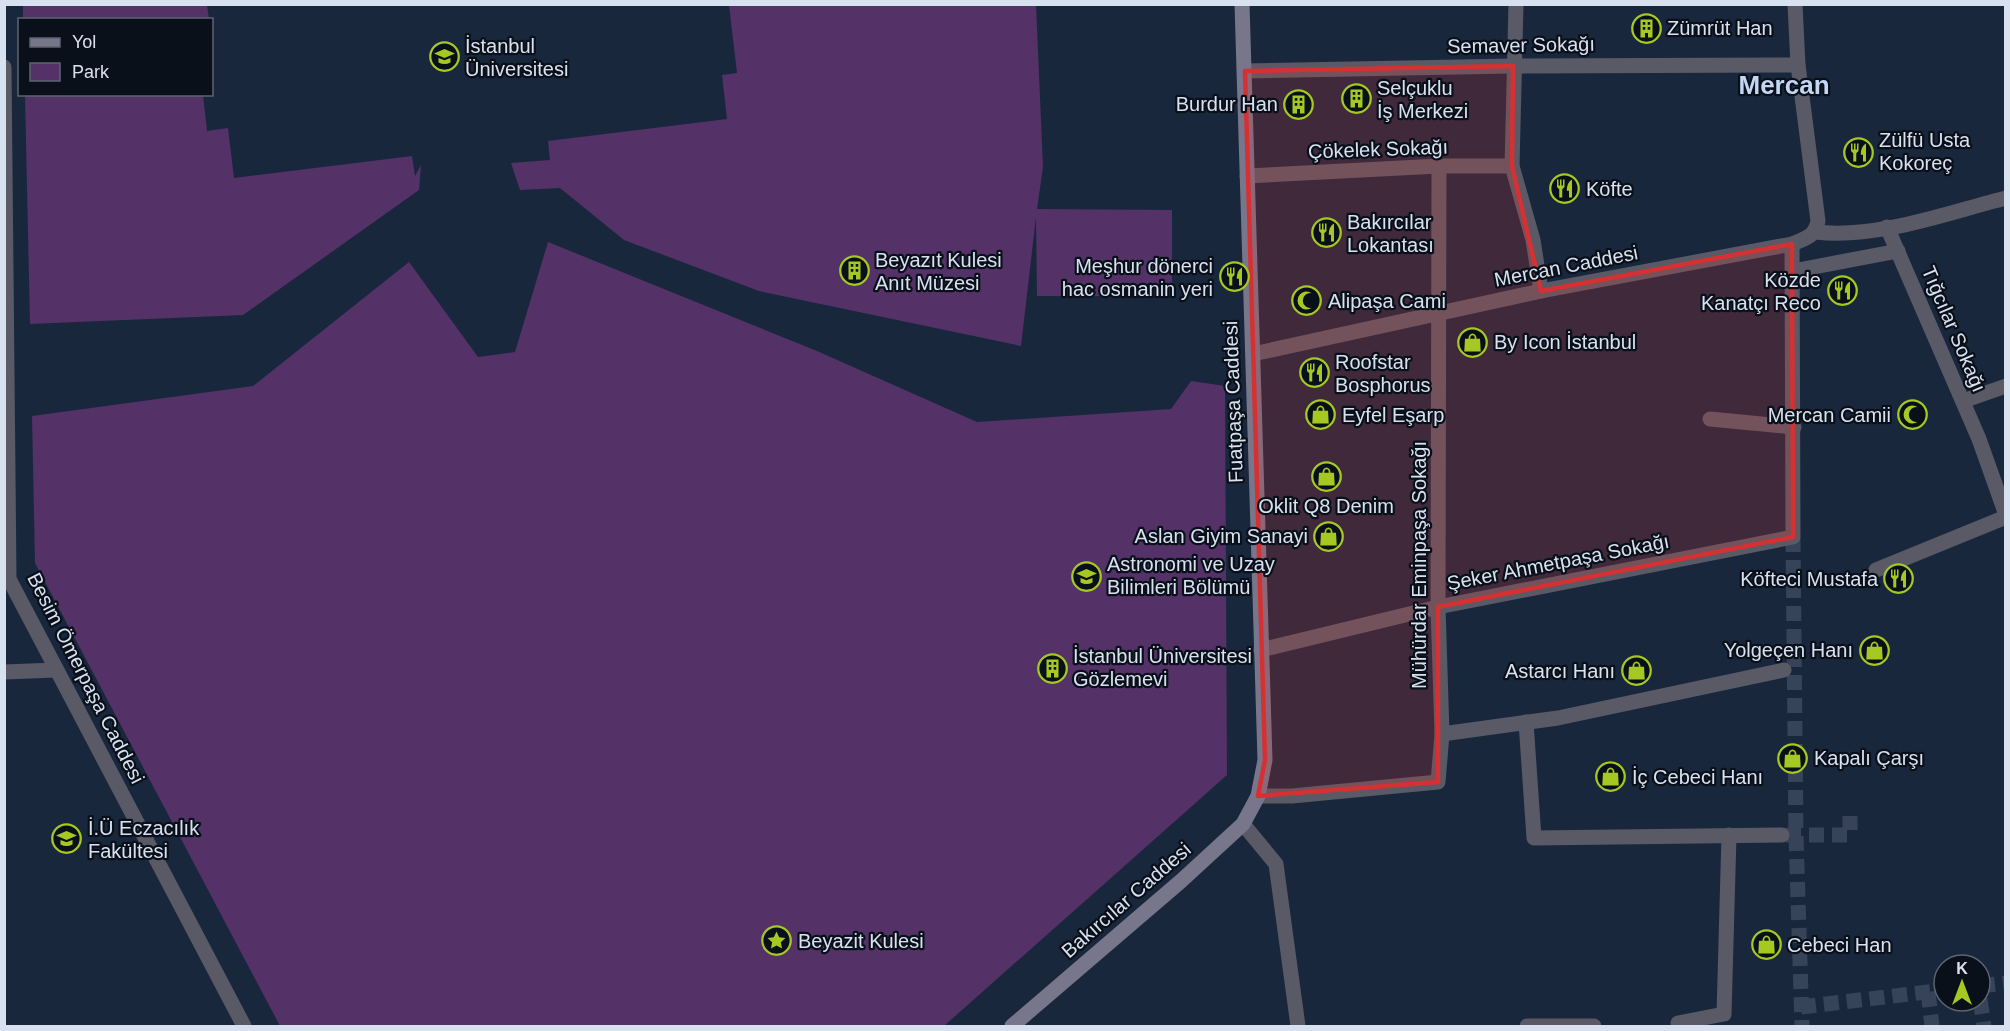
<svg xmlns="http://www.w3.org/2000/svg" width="2010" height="1031" viewBox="0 0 2010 1031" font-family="Arial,sans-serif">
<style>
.green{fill:#543167}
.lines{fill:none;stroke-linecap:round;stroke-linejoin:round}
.pedestrian-tunnel{stroke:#364358;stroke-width:15;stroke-dasharray:15 8;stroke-linecap:butt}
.pedestrian{stroke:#5a5a67;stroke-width:15}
.minor{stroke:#5a5a67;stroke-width:15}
.secondary{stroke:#77768b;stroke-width:15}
.marked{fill:#d63132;fill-opacity:0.2;stroke:#d63132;stroke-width:4.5;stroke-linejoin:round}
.labels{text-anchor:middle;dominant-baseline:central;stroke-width:4.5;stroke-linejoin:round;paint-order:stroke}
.poi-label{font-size:20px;fill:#d8e1f0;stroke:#0a101a;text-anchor:start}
.street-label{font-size:20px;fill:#d8e1f0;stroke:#0a101a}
.district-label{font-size:26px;font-weight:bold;fill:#c3d6f3;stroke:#0a101a}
</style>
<rect width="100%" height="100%" fill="#19273d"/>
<g class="green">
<path d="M852 4 1036 5 1043 167 1037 209 1172 210V296H1037L1036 217 1021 346 759 291 624 240 560 188 520 190 511 163 550 160 548 141 727 119 722 75 737 73 729 5Z"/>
<path d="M23 5H207L209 19H23Z"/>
<path d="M25 95H203L207 131 228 128 234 178 412 156 415 176 421 165 419 190 243 315 30 324Z"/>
<path d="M548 242 817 351 977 422 1171 409 1191 381 1225 386 1227 775 944 1026H280L35 563 32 416 253 386 409 262 478 357 515 352Z"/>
</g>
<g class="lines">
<g class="pedestrian-tunnel">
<path d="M1793 537 1796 835 1802 1026"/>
<path d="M1786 835H1850V816"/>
<path d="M1980 986 2006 983"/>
<path d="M1928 992 1932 1026"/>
<path d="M1980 999 1984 1026"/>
<path d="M1801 1007 1944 990"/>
</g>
<g class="pedestrian">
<path d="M1247 176 1439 166H1512"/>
<path d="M1887 227 1979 439 2006 515"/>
<path d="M1816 232C1878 239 1946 213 2006 198"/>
<path d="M1793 271 1898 251"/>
<path d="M1963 401 2006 386"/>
<path d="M1710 419 1794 427"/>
<path d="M1876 570 2006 517"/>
<path d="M1261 650 1438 607 1793 537 1792 244"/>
<path d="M1526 722 1534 838 1782 835"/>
<path d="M1442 734 1558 718 1784 670"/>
<path d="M1258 796H1292L1438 782 1442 734 1438 607 1439 166"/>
<path d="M1243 824 1276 864 1298 1026"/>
<path d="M1527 1026H1594"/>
<path d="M1679 1026 1678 1023 1724 1014 1729 835"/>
</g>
<g class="minor">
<path d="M1516 4 1512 166 1533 240 1541 291"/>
<path d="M4 67 9 579 244 1026"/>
<path d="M1245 71 1513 66 1798 65"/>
<path d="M1253 354 1541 291 1792 244C1807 238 1815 236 1818 221L1798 65 1795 4"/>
<path d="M4 672 56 670"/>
</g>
<path class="secondary" d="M1012 1026 1181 881 1243 824 1258 796 1265 760 1242 4"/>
</g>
<path class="marked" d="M1513 66 1512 166 1541 291 1792 244 1793 537 1438 607V782L1258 796 1265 760 1245 71Z"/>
<defs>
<symbol id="building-ring" viewBox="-11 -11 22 22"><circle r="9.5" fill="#0a101a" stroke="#a5c823" stroke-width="1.5"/><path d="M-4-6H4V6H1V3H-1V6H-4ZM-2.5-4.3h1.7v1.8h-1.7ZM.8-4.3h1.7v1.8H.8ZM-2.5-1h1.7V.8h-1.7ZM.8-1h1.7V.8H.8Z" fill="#a5c823"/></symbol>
<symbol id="university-ring" viewBox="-11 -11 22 22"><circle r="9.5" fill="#0a101a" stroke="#a5c823" stroke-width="1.5"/><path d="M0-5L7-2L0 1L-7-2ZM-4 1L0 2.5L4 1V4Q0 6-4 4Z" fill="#a5c823"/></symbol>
<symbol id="restaurant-ring" viewBox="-11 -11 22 22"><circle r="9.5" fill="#0a101a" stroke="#a5c823" stroke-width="1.5"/><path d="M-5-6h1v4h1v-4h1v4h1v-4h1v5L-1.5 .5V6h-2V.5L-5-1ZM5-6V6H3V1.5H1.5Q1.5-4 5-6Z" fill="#a5c823"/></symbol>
<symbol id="mosque-ring" viewBox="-11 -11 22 22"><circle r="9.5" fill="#0a101a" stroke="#a5c823" stroke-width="1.5"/><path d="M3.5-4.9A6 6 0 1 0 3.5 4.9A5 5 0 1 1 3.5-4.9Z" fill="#a5c823"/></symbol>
<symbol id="shop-ring" viewBox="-11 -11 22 22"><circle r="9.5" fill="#0a101a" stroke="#a5c823" stroke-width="1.5"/><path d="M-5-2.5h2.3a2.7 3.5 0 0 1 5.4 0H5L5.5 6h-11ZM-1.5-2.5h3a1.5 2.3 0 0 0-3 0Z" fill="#a5c823"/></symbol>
<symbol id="sight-ring" viewBox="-11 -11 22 22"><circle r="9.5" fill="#0a101a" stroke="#a5c823" stroke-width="1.5"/><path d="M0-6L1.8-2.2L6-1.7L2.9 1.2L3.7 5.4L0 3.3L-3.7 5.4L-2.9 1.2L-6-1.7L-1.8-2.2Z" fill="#a5c823"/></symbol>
</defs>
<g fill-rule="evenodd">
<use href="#building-ring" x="1630" y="12" width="33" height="33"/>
<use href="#university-ring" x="428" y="40" width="33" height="33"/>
<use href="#building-ring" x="1340" y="82" width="33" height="33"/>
<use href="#building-ring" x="1282" y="88" width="33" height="33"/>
<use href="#restaurant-ring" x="1842" y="136" width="33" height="33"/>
<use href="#restaurant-ring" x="1548" y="172" width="33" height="33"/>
<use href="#restaurant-ring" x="1310" y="216" width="33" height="33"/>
<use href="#building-ring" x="838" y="254" width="33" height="33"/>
<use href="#restaurant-ring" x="1218" y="260" width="33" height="33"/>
<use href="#restaurant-ring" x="1826" y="274" width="33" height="33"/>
<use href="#mosque-ring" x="1290" y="284" width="33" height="33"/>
<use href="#shop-ring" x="1456" y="326" width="33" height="33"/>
<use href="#restaurant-ring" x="1298" y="356" width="33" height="33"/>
<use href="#shop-ring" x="1304" y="398" width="33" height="33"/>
<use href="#mosque-ring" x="1896" y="398" width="33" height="33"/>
<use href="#shop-ring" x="1310" y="460" width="33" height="33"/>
<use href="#shop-ring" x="1312" y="520" width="33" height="33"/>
<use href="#university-ring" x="1070" y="560" width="33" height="33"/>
<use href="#restaurant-ring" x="1882" y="562" width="33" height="33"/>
<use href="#shop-ring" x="1858" y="634" width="33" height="33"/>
<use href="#building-ring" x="1036" y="652" width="33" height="33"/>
<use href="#shop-ring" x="1620" y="654" width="33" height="33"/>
<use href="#shop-ring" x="1776" y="742" width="33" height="33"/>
<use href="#shop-ring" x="1594" y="760" width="33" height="33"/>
<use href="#university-ring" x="50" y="822" width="33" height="33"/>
<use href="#sight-ring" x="760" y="924" width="33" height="33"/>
<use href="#shop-ring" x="1750" y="928" width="33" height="33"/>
</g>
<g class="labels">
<g class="poi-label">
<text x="1667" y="28">Zümrüt Han</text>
<text x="465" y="46">İstanbul<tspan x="465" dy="23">Üniversitesi</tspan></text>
<text x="1377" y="88">Selçuklu<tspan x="1377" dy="23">İş Merkezi</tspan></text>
<text x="1278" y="104" text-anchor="end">Burdur Han</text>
<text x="1879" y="140">Zülfü Usta<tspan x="1879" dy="23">Kokoreç</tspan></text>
<text x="1586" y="189">Köfte</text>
<text x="1347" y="222">Bakırcılar<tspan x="1347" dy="23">Lokantası</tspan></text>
<text x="875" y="260">Beyazıt Kulesi<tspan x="875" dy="23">Anıt Müzesi</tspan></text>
<text x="1213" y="266" text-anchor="end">Meşhur dönerci<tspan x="1213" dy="23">hac osmanin yeri</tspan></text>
<text x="1821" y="280" text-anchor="end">Közde<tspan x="1821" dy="23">Kanatçı Reco</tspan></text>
<text x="1328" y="301">Alipaşa Cami</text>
<text x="1494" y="342">By Icon İstanbul</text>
<text x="1335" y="362">Roofstar<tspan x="1335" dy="23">Bosphorus</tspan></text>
<text x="1342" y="415">Eyfel Eşarp</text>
<text x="1891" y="415" text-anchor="end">Mercan Camii</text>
<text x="1326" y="506" text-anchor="middle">Oklit Q8 Denim</text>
<text x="1308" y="536" text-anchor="end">Aslan Giyim Sanayi</text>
<text x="1107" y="564">Astronomi ve Uzay<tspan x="1107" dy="23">Bilimleri Bölümü</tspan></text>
<text x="1878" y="579" text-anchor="end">Köfteci Mustafa</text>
<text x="1853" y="650" text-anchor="end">Yolgeçen Hanı</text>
<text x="1073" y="656">İstanbul Üniversitesi<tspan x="1073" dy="23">Gözlemevi</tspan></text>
<text x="1615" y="671" text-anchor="end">Astarcı Hanı</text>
<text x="1814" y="758">Kapalı Çarşı</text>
<text x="1632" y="777">İç Cebeci Hanı</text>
<text x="88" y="828">İ.Ü Eczacılık<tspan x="88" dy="23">Fakültesi</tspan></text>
<text x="798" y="941">Beyazit Kulesi</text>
<text x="1787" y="945">Cebeci Han</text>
</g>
<g class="street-label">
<text transform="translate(1521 45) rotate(-1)">Semaver Sokağı</text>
<text transform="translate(1378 149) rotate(-2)">Çökelek Sokağı</text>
<text transform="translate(1566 266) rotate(-11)">Mercan Caddesi</text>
<text transform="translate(1954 329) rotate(67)">Tığcılar Sokağı</text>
<text transform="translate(1233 402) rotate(-92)">Fuatpaşa Caddesi</text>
<text transform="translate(1558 562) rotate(-11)">Şeker Ahmetpaşa Sokağı</text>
<text transform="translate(1419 565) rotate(-90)">Mühürdar Eminpaşa Sokağı</text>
<text transform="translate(86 678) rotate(63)">Besim Ömerpaşa Caddesi</text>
<text transform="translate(1126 900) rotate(-41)">Bakırcılar Caddesi</text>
</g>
<g class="district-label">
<text x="1784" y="85">Mercan</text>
</g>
</g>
<rect width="2010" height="1031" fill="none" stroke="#d8e1f0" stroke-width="12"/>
<rect x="18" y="18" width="195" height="78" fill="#0a101a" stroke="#5c6470" stroke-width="1.5"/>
<rect x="30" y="38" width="30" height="9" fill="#77768b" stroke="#5c6470" stroke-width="1.5"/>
<text x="72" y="48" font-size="18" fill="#d8e1f0">Yol</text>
<rect x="30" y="63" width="30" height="18" fill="#543167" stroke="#5c6470" stroke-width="1.5"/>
<text x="72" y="78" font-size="18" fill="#d8e1f0">Park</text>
<g transform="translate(1962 983)"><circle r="28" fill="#0a101a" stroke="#5c6470" stroke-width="1.5"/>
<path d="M0-4.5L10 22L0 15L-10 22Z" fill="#a5c823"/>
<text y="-9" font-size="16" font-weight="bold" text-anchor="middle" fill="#d8e1f0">K</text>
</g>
</svg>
